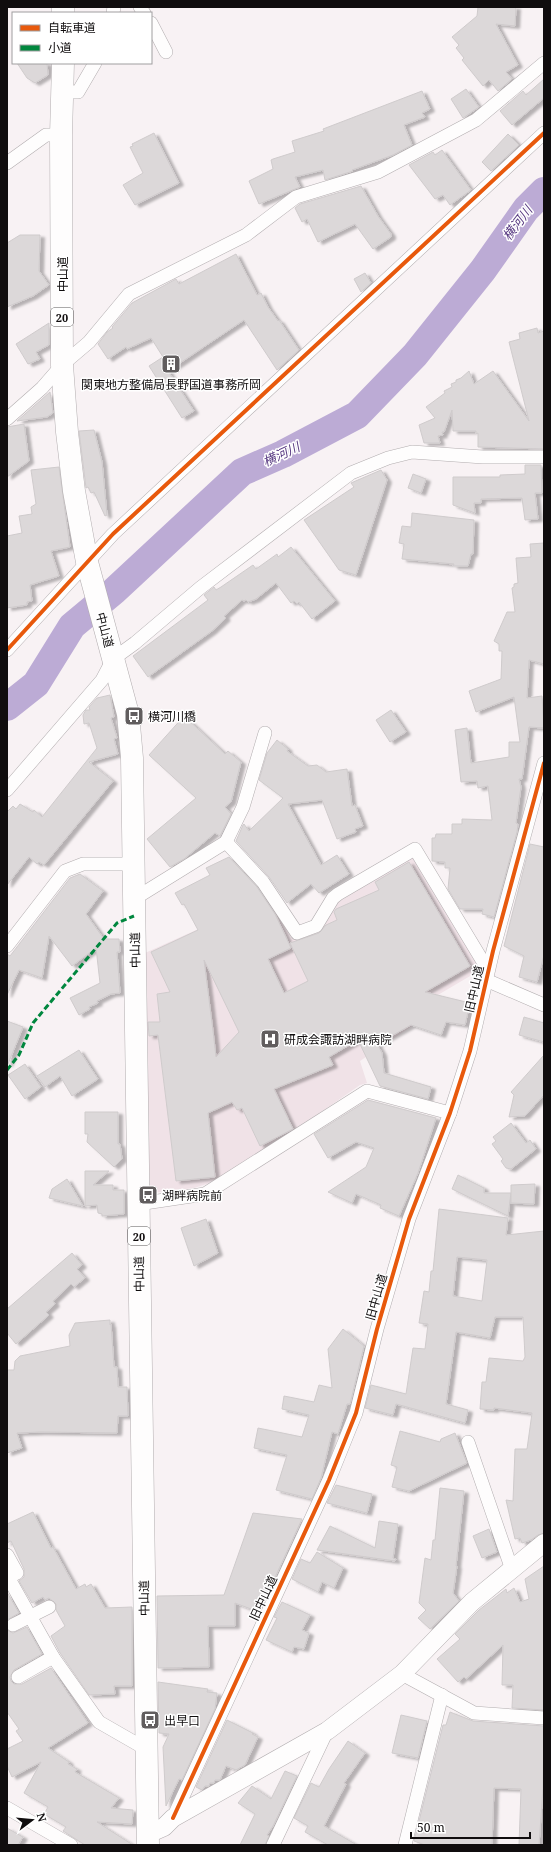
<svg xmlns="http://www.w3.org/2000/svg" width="551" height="1852" viewBox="0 0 551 1852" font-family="'Noto Serif','Noto Sans JP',serif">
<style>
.built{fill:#f0e2e7}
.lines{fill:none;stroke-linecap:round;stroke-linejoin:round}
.river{stroke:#bcabd5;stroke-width:28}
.building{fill:#dcd8d9;stroke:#cfcbcc;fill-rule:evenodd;filter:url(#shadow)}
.street-casing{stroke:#b2adaf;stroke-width:14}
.secondary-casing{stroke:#b2adaf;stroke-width:19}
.highway-casing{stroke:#b2adaf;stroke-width:23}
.street{stroke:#fefdfd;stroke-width:13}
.secondary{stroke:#fefdfd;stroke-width:18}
.highway{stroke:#fefdfd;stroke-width:22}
.quiet{stroke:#00873e;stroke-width:3;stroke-dasharray:6 3;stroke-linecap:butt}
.cycleway-casing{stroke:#fff;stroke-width:6}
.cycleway{stroke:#e8590c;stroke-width:4}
.labels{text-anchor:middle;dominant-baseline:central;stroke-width:3;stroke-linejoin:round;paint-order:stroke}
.shield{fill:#fff;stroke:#585656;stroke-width:1}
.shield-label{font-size:11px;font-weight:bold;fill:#100d0e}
.street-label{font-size:12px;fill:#100d0e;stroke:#fff}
.poi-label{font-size:12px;fill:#100d0e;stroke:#fff;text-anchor:start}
.water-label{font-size:13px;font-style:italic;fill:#583a82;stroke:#fff}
</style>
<defs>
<filter id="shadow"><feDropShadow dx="4.5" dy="2.5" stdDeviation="1" flood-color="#0004"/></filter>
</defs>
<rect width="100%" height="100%" fill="#f8f2f4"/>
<path class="built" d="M412 854 482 969 426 1002 427 1016 360 1061 367 1083 360 1085 287 1136 210 1183 194 1188 151 1193 147 1186 145 953 267 898 294 937 334 904Z"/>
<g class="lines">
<path class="river" d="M7 707 36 684 72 626 114 591 242 472 283 454 357 415 415 355 483 270 526 209 544 191"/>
</g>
<g class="building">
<path d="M478 7H516L515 26 496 24 518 65 506 72 512 79 498 91 489 80 483 86 462 60 464 58 456 48 459 45 452 37 477 16Z"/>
<path d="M17 63H47L48 75 35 83 27 78Z"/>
<path d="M544 79V98L512 125 500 111 523 91 526 95Z"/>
<path d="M466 89 479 107 463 118 451 99Z"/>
<path d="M422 91 430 109 422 113 425 117 404 125 412 145 393 155 352 170 353 171 325 180 323 170 295 177 300 187 259 204 249 181 273 169 271 160 273 159 295 152 292 141 324 131 323 129Z"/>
<path d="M154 133 179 183 135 205 123 185 143 173 130 147 133 146 132 144Z"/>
<path d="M508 134 519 145 491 171 482 162Z"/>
<path d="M442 150 471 190 450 205 443 195 435 199 409 165 433 152 435 155Z"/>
<path d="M361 186 378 216 391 234V237L373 249 355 224 318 242 307 219 302 222 295 208 300 204Z"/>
<path d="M20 235H40L39 271 49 285 33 296 7 307V243Z"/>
<path d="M236 254 257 295 261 293 268 307 278 321 279 320 299 350 277 370 244 320 168 371 194 411 182 418 149 366 163 357 151 338 127 349 126 347 108 359 98 344 107 332 113 328 112 327 132 303 176 279 179 284Z"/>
<path d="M365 273 371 283 361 292 354 279Z"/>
<path d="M49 323V345L36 352 40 359 28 364 16 344Z"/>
<path d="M537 328 538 333 544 331V449L478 447V433L476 434V431H453L452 410 444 432H442L443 435 438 436 440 443H424L419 425 435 418 426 407 445 393 444 391 452 387 451 384 456 382V380L461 378 469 371 474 384 493 371 529 421 509 342 520 339 519 333Z"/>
<path d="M50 392 53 413 47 417 17 421Z"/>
<path d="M24 424 29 461 7 477V427Z"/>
<path d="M94 430 102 462 107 515 105 516 94 492 91 493 88 487 86 488 79 431Z"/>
<path d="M525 465H541L542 493H535L538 519 525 520 522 498 481 499V503H474L475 513 453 505V477H500V475L525 474Z"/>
<path d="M59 467 70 547 51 551 59 576 30 585 32 601 27 602V605L7 608V536L22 533 19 516 32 514 31 507 36 504 31 470Z"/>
<path d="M381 470 387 480 356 575 339 570 304 520 354 487 351 483Z"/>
<path d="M413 474 426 479 421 493 408 488Z"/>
<path d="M412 513 474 520 473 554H471L468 566H453L454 564 402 559 404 544 399 543 402 526 411 527Z"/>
<path d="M544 543V664L529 660 527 698 542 696 544 728 529 727 522 779H519L521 787 516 823 518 824 517 832 494 917 482 914 483 909H460L448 889 450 868H445V862L432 861V838H435L436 834H452V824H462V819L492 820 488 786 478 788 477 781 461 782 455 730 467 728 471 763 509 757V742H520L514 697 476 712 469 691 501 679 502 651H499V644L494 641 507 612H515L512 588 514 587V584L518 583 516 558 531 557 530 544Z"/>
<path d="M291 547 335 601 312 619 299 602 297 604 294 601 291 603 276 583 256 599 248 602 246 600 244 601 242 600 224 616 226 618 212 631 148 677 133 656 208 600 204 595 214 587 216 590 221 587 253 565 256 569 277 554 278 557Z"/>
<path d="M110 695 114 717 111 718 117 738 114 739 118 754 89 762 113 781 44 865 39 862 37 864 29 857 7 885V812L13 806 16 809 20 804 33 812 34 810 42 817 97 748 89 723 84 724 83 715 86 710H90L89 707 97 698Z"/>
<path d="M391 710 406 732 390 742 376 720Z"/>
<path d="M184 716 225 754 228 751 241 762 231 802 225 807 231 814 220 836 215 833 184 859 170 867 147 839 196 798 149 755Z"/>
<path d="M277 740 288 749 287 751 308 766 317 765 326 772 347 769 352 806 355 805 363 826 355 829 356 832 337 839 322 800 288 804 321 865 337 855 349 874 319 893 311 884 287 903 269 877 236 841 243 825 244 824 249 831 283 798 259 780 267 753Z"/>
<path d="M530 844 544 847V955L537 982 519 977 524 956 504 946Z"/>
<path d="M229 857 257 887 275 914 291 948 268 959 284 993 308 981 290 943 319 933 326 925 337 920 334 912 336 909 379 890 375 882 409 862 470 966 425 992 470 1003 465 1025 446 1022 441 1035 411 1025 377 1044 382 1053 384 1073 431 1087 428 1099 380 1086 358 1040 329 1057 333 1065 274 1089 293 1129 260 1146 242 1108 237 1110 232 1102 208 1113 215 1177 176 1181 158 1035 149 1036 148 1022H160L157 994 170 992 151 952 198 930 184 904 182 905 175 893 210 875 206 868ZM204 960 239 1032 216 1057 213 1031Z"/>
<path d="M80 874 103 891 86 914 104 939H119L120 952H117L120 993 111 994 97 1001 98 1003 89 1007 90 1009 79 1015 70 998 100 983 96 948 72 966 49 936 42 978 19 970 7 995V954L10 956 70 878Z"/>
<path d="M524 1017 544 1023V1042L519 1035Z"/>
<path d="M7 1021 23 1027 8 1064H7Z"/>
<path d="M79 1050 98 1079 72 1096 60 1076 45 1087 37 1076Z"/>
<path d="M544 1055V1095L525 1116 509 1117 514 1095 511 1092Z"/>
<path d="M25 1064 41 1087 25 1099 8 1075Z"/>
<path d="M368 1100 436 1118 418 1173 399 1216 380 1208 381 1205 356 1194 352 1203 328 1192 366 1167 374 1148 356 1142 328 1158 314 1134Z"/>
<path d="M85 1112H118V1144H120L122 1159 114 1167 87 1142 88 1134H85Z"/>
<path d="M511 1123 526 1143 530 1140 536 1149 511 1169 506 1168 501 1161 503 1159 492 1144 496 1141 493 1137Z"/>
<path d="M85 1171H109L93 1185H113V1190H124V1214L102 1216V1214L98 1213 97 1205 85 1206Z"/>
<path d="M458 1175 484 1188V1193H511L508 1216 452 1189Z"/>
<path d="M67 1179 83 1206 49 1198 52 1189Z"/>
<path d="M535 1184 534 1204 511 1203V1185Z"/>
<path d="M439 1209 508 1218 506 1235 544 1231V1533L538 1535 531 1540 522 1543 520 1538 515 1539 506 1500 513 1501 515 1449H527L532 1413 494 1408V1410L480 1409 482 1382H486L489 1358 523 1361 525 1357 523 1317H495L490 1338 456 1332 446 1404 468 1410 465 1423 396 1404 393 1415 365 1408 371 1385 406 1394 413 1348 425 1349 428 1324 419 1323 424 1291 429 1292 431 1271H433ZM457 1257 487 1260 482 1301 453 1296Z"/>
<path d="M206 1219 218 1253 194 1266 181 1228Z"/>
<path d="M72 1253 82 1265 77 1269 85 1278 74 1287 71 1284 53 1301 55 1304 46 1312 49 1315 16 1344 7 1333V1309Z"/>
<path d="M110 1320V1325L111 1324 114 1367H117L118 1387H127L128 1416H118L117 1433 41 1432 17 1433 22 1448 7 1453V1370H14L15 1361 20 1356 70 1346 69 1335 75 1323Z"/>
<path d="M343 1329 364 1346 350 1404H347L338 1434 332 1432 321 1478 312 1499 276 1490 287 1455 254 1448 258 1428 302 1437 309 1415 282 1409 284 1396 314 1402 319 1385 332 1388 328 1349Z"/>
<path d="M400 1431 440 1442 441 1439 455 1433 467 1463 409 1491 392 1487 397 1467 391 1465Z"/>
<path d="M336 1485 372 1494 367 1513 327 1503Z"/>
<path d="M440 1488 464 1491 456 1566H457L453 1593 459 1601 430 1629 418 1618 426 1610 419 1603 425 1558 431 1560 433 1540H435Z"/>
<path d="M33 1512 51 1548 53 1547 76 1589 85 1584 86 1587 91 1584 105 1608 132 1607V1686H114L115 1694 89 1695 60 1653 51 1636 65 1626 56 1610V1604L49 1598 45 1600 43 1597 32 1603 19 1581 24 1577V1569L11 1541 7 1543V1524Z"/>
<path d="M253 1513 302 1519 259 1612 235 1603V1626H208L209 1667 158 1668 157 1596 224 1595Z"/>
<path d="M379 1521 398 1524 393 1558 396 1559 395 1561 317 1550 330 1526 375 1548Z"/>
<path d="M489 1529 497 1552 482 1558 473 1536Z"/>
<path d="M317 1552 343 1568 334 1588 322 1582 318 1592 292 1579 301 1559 310 1563Z"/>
<path d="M544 1566V1710L512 1708 513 1685H502L503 1645 466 1679 464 1677 458 1682 437 1659 460 1639 455 1634 479 1610 506 1589 507 1593 514 1588 520 1602 529 1599 525 1579Z"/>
<path d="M7 1592 19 1613 7 1620Z"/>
<path d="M282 1602 310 1615 302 1630 309 1633 304 1649 294 1647 292 1652 266 1640 277 1618 274 1617Z"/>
<path d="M27 1627 42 1654 14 1670 10 1677 11 1681 14 1684H22L51 1668 88 1723 48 1748 69 1762 68 1764 77 1769 75 1772 119 1798 111 1808 133 1810 132 1824 97 1822 133 1845H85L63 1831 66 1827 44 1814 48 1807 24 1793 41 1762 12 1777 7 1766V1749L23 1741 16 1731 19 1729 7 1712V1630L13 1633Z"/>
<path d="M158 1682 208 1689 207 1692 217 1693 215 1709 182 1780 179 1779 166 1806 163 1747 169 1734 159 1733Z"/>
<path d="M450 1712 473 1721 544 1726 543 1788 539 1845H519L521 1789 494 1788 492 1845H425L414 1841 443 1725H446Z"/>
<path d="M401 1715 427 1721 418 1758 392 1753Z"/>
<path d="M227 1720 253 1733 252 1734 258 1737 245 1765 236 1770 226 1766 220 1780H215L214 1783H210L209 1786H205L202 1790 196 1787Z"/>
<path d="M348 1741 365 1753 344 1783 346 1784 324 1826 357 1845H328L305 1832 308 1826 294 1818 311 1783 319 1787 329 1769Z"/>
<path d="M285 1771 297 1776 273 1826 267 1835 269 1836 265 1845H240L255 1814 238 1803 252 1786 271 1799Z"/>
<path d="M7 1828 23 1837 18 1845H7Z"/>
</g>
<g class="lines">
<defs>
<g id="street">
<path d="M140 7 144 13"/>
<path d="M113 13 114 7"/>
<path d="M151 23 166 52"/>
<path d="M62 92H78L95 63"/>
<path d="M7 163 46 135H61"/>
<path d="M7 419 42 388 62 365 89 342 129 294 246 235 296 197 378 172 476 120 544 63"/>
<path d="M7 650 113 534 544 133"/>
<path d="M7 790 102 680 113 659 135 643 200 588 351 473 388 458 412 452 483 457H544"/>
<path d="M226 842 243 807 265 733"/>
<path d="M134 899 226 842 263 882 297 933 316 926 333 898 338 894 415 849 488 970"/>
<path d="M7 946 65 871 83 864H133"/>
<path d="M486 980 544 1005"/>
<path d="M138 1204 205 1194 367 1091 450 1113"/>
<path d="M468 1442 512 1570"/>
<path d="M7 1555 17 1573 7 1578"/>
<path d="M8 1577 53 1657 99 1722 146 1749"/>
<path d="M13 1625 49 1607"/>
<path d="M402 1674 474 1713 544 1718"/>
<path d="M18 1677 53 1657"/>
<path d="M7 1808 71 1845"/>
<path d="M173 1818 329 1480 356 1413 377 1329 409 1219 450 1113 470 1051 493 951 544 763"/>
<path d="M273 1845 327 1731"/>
<path d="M405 1845 442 1695"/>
</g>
<path id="secondary" d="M148 1834 164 1827 173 1818 327 1731 402 1674 472 1602 544 1543"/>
<g id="highway">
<path d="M63 13V7"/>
<path d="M63 63 61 135 62 365 67 432 74 491 87 562 128 714 132 758 148 1845"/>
</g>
</defs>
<use href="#street" class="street-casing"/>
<use href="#secondary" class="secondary-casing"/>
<use href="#highway" class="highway-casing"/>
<use href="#street" class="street"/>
<use href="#secondary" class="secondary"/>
<use href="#highway" class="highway"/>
<path class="quiet" d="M7 1070 19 1055 33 1023 117 923 134 916"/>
<defs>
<g id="cycleway">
<path d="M7 650 113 534 544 133"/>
<path d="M173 1818 329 1480 356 1413 377 1329 409 1219 450 1113 470 1051 493 951 544 763"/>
</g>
</defs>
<use href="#cycleway" class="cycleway-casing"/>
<use href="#cycleway" class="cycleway"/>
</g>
<defs>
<symbol id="building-square" viewBox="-11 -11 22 22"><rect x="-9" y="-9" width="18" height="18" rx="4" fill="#615d5e" stroke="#fff"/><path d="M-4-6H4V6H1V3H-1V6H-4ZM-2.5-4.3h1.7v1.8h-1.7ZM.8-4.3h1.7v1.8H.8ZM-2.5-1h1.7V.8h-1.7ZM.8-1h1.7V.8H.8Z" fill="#fff"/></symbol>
<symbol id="bus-square" viewBox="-11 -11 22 22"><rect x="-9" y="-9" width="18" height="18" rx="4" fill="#615d5e" stroke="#fff"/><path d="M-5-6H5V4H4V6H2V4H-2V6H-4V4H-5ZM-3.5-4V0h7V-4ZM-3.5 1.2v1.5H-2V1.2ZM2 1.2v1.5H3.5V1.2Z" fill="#fff"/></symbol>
<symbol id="hospital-square" viewBox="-11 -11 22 22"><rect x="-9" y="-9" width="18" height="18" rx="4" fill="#615d5e" stroke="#fff"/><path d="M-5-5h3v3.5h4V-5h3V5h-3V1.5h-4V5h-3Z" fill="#fff"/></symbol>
</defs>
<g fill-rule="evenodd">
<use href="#building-square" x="160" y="353" width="22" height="22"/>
<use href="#bus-square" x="123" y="705" width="22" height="22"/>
<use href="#hospital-square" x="259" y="1028" width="22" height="22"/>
<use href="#bus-square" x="137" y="1184" width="22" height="22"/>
<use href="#bus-square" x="139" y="1709" width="22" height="22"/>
</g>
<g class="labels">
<g class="shield">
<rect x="51" y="308" width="22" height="18" rx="3"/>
<rect x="128" y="1227" width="22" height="18" rx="3"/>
</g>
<g class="shield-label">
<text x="62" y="317">20</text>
<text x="139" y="1236">20</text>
</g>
<g class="street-label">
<text transform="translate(62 274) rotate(-90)">中山道</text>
<text transform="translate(105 630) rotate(75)">中山道</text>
<text transform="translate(135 950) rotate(-91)">中山道</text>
<text transform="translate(474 989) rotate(-77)">旧中山道</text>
<text transform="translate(139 1274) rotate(-91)">中山道</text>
<text transform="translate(376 1297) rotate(-74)">旧中山道</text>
<text transform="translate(144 1598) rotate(-91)">中山道</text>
<text transform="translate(263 1598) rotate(-65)">旧中山道</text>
</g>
<g class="poi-label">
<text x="171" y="384" text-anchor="middle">関東地方整備局長野国道事務所岡</text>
<text x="148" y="716">横河川橋</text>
<text x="284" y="1039">研成会諏訪湖畔病院</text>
<text x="162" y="1195">湖畔病院前</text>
<text x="164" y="1720">出早口</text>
</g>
<g class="water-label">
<text transform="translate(517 223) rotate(-53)">横河川</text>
<text transform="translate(281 454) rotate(-25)">横河川</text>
</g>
</g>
<rect width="551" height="1852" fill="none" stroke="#100d0e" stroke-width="16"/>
<rect x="12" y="12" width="140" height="52" fill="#ffffff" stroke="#9f9e9f"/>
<rect x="20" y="25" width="20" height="6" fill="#e8590c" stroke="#9f9e9f"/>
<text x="48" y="32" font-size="12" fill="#100d0e">自転車道</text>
<rect x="20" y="45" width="20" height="6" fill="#00873e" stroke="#9f9e9f"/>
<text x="48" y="52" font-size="12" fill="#100d0e">小道</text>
<g transform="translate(32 1820) rotate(74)" stroke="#ffffff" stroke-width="3" paint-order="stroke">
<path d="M0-3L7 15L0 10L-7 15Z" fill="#100d0e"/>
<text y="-6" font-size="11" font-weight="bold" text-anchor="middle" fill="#100d0e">N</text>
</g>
<path d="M411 1832v6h119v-6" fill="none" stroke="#100d0e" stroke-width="2"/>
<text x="417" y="1832" font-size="12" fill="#100d0e" stroke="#ffffff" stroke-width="3" paint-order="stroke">50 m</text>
</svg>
